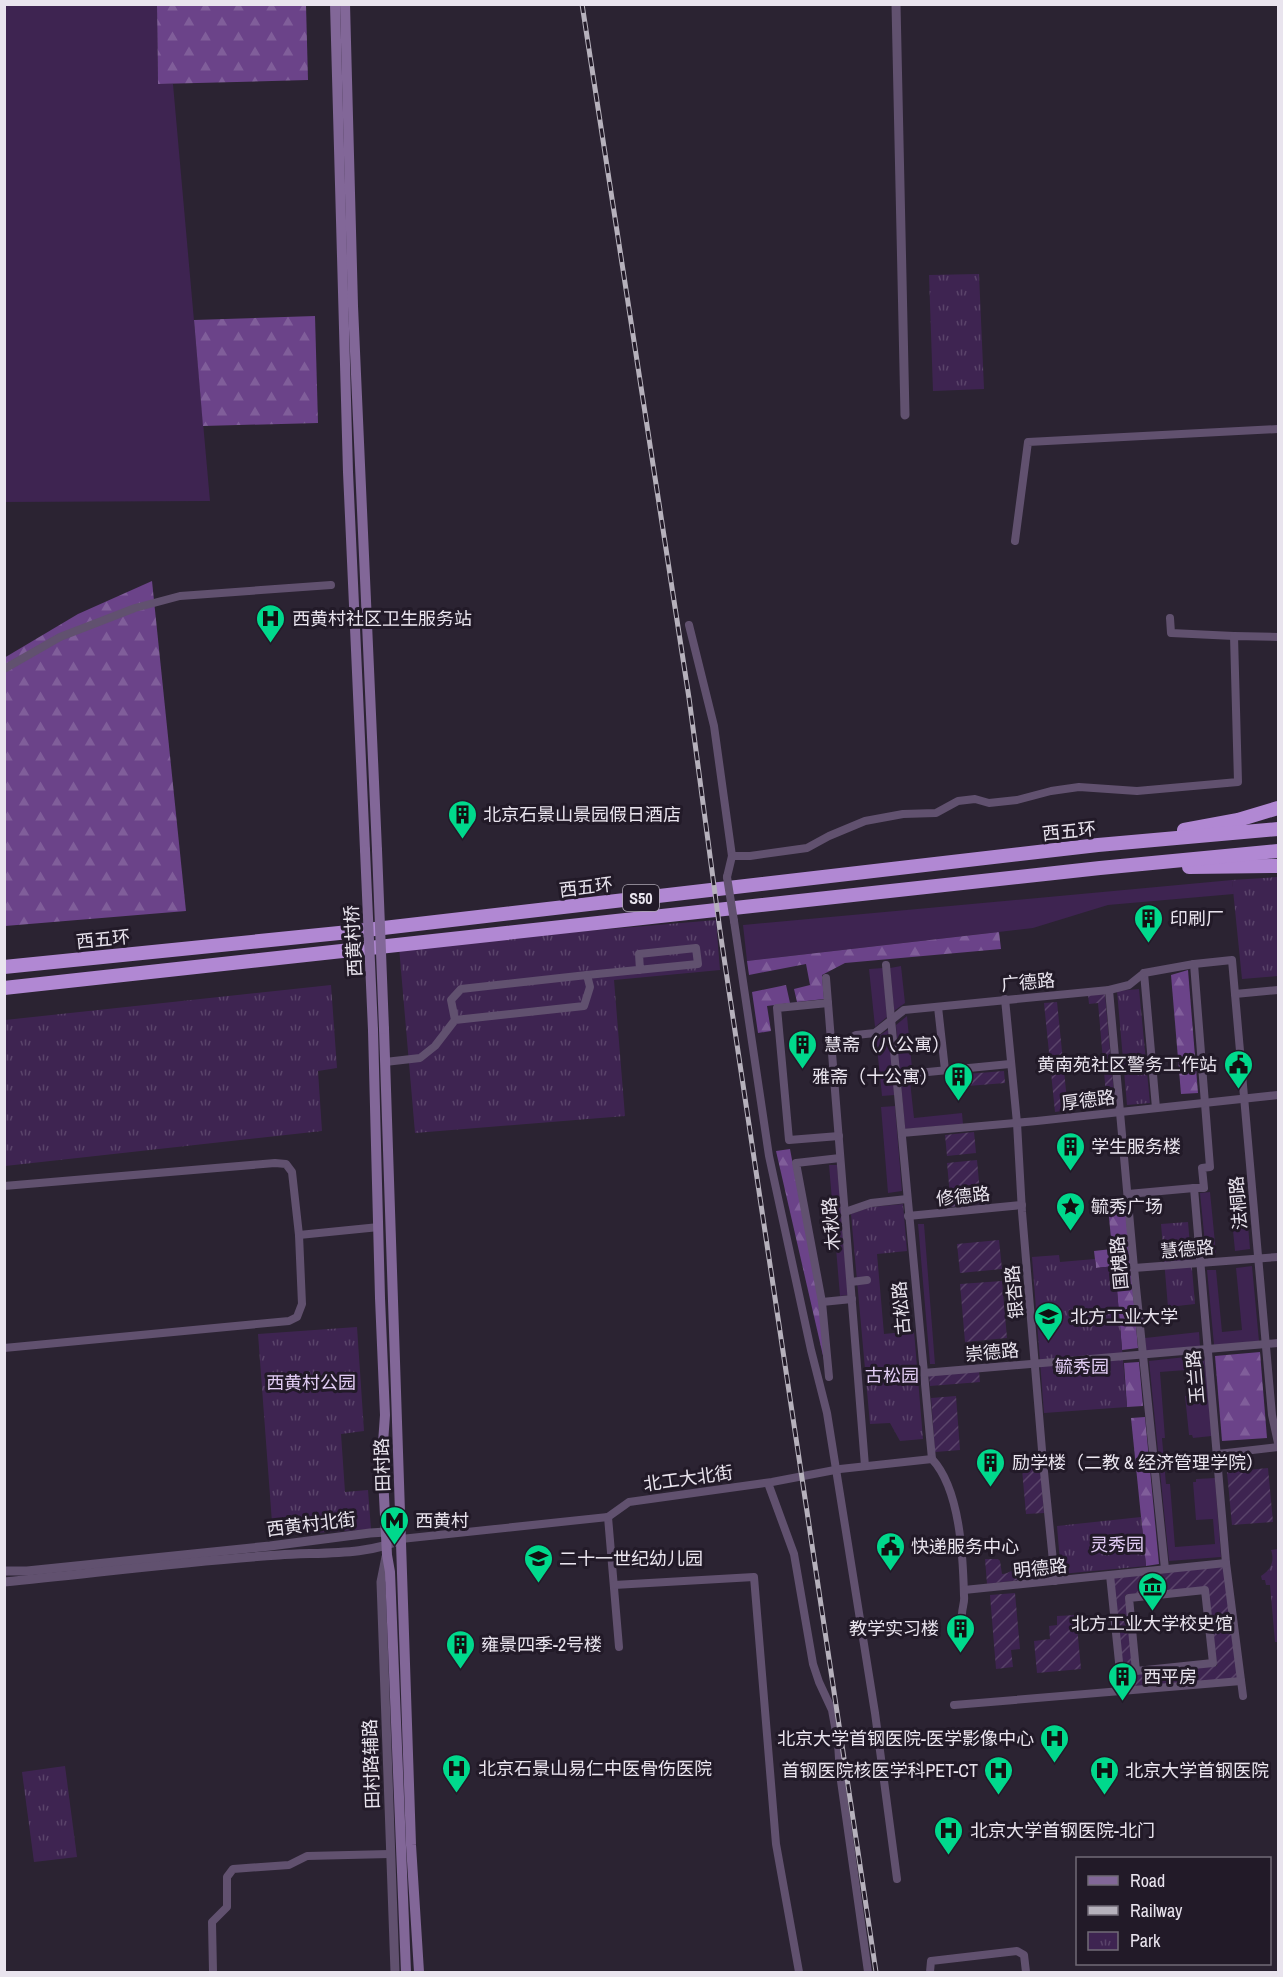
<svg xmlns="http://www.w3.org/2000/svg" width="1283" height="1977" viewBox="0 0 1283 1977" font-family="'Archivo Narrow','Noto Sans SC',sans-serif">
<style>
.grass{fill:#3e2451}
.forest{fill:url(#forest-firs)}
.park{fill:url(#park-tufts)}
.garden{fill:url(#garden-furrows)}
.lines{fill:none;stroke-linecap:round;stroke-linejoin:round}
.minor{stroke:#61516f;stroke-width:8}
.tertiary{stroke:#61516f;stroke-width:9}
.secondary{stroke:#826798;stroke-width:10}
.motorway{stroke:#b188d3;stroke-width:14}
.rail-casing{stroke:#b6b1bc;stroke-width:5}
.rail{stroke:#221a28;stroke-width:3;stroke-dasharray:9;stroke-linecap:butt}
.minor-bridge{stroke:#61516f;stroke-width:8}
.secondary-bridge{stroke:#826798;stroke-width:10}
.labels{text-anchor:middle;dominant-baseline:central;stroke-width:6;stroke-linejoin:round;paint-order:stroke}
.shield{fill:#221a28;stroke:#ada7b3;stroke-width:1.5}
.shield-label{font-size:16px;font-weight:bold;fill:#e9e4ee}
.poi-label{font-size:18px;fill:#e9e4ee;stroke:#221a28;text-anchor:start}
.street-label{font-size:18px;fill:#e9e4ee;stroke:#221a28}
.park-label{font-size:18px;fill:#e1ccf4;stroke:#221a28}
</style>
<defs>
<pattern id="forest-firs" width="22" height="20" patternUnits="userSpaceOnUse" patternTransform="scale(1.5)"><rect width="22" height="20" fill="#6b4389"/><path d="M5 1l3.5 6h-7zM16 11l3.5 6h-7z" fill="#805e9a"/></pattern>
<pattern id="park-tufts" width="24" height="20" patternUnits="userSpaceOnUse" patternTransform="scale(1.5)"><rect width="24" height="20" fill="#3e2451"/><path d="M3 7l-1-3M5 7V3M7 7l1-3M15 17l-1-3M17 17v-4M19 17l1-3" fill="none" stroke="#5a446a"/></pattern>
<pattern id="garden-furrows" width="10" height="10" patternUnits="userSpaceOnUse" patternTransform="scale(1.5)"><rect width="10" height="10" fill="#3e2451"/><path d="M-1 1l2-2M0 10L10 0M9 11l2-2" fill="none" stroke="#5a446a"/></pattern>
</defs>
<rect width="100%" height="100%" fill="#2b2332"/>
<g class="grass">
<path d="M4 5H157L158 84H173L210 501 5 502Z"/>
<path d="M1232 880 1234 894 1108 905 1033 928 747 961 743 925Z"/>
<path d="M901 966 905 1003 894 1011 890 968Z"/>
<path d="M883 968 887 1017 875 1027 869 969Z"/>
<path d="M907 1016 912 1068 899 1069 896 1025Z"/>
<path d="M889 1029 895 1095 882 1096 876 1038Z"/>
<path d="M910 1081 914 1118 962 1113 963 1124 905 1129 901 1083Z"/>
<path d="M895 1106 902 1191 888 1193 881 1107Z"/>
<path d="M829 1165H837L848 1295 840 1296Z"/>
<path d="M1245 1189 1250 1249 1235 1251 1229 1190Z"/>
<path d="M1210 1192 1216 1253 1206 1254 1200 1193Z"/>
<path d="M918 1224H924L935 1364H930Z"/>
<path d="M1252 1266 1259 1341 1214 1345 1207 1270H1216L1222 1332 1242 1330 1236 1268Z"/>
<path d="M1199 1332 1200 1346 1146 1351 1145 1338Z"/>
<path d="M1204 1355 1212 1436 1193 1438 1192 1435H1189L1185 1396 1202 1394 1199 1369 1160 1372 1165 1438H1162L1166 1484H1170L1175 1547 1215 1544 1213 1519 1196 1520 1193 1482H1196V1479L1215 1478 1221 1557 1169 1561 1149 1361Z"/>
</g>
<g class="forest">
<path d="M157 5H306L308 80 158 84Z"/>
<path d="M315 316 318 423 203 426 194 320Z"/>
<path d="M152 581 186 911 5 926 4 658 78 614Z"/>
<path d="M999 932 1001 949 845 963 822 975 824 999 797 1002 794 989 810 985 806 964 749 975 747 961Z"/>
<path d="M1188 970 1198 1093 1181 1094 1171 975Z"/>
<path d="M786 985 790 1003 767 1006 771 1031 758 1033 752 992Z"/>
<path d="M790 1149 819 1302 827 1373 776 1151Z"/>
<path d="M1125 1205 1138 1348 1122 1350 1115 1266 1096 1268 1094 1251 1112 1249 1108 1207Z"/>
<path d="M1260 1352 1267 1438 1222 1441 1215 1356Z"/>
<path d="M1139 1362 1143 1406 1127 1407 1124 1363Z"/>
<path d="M1145 1417 1159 1564 1146 1566 1131 1418Z"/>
</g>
<g class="park">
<path d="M979 274 984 389 933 391 929 275Z"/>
<path d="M1278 877V976L1242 979 1232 880Z"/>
<path d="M716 920 720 970 614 980 625 1116 415 1133 399 947Z"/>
<path d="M331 985 337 1068 318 1071 322 1131 5 1166V1020Z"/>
<path d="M1139 989 1150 1103 1127 1105 1117 991Z"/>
<path d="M903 1204 907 1251 877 1254 884 1334 914 1331 923 1439 900 1441 890 1423 870 1424 851 1214 871 1207Z"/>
<path d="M1188 1222 1195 1304 1168 1307 1161 1224Z"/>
<path d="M1059 1255 1060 1262 1095 1259 1096 1268 1115 1266 1127 1407 1044 1413 1032 1257Z"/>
<path d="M357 1327 364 1431 341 1434 345 1492 368 1490 371 1529 273 1536 258 1334Z"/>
<path d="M1141 1517 1146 1566 1061 1574 1057 1526Z"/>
<path d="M1278 1549V1642H1275L1270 1585H1266L1265 1580H1262L1261 1576C1271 1570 1275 1561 1271 1550Z"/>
<path d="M65 1766 77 1857 34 1862 22 1772Z"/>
</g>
<g class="garden">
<path d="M1105 994 1115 1105 1107 1106 1098 1003 1089 1004 1088 995Z"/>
<path d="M1057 1002 1068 1110 1055 1112 1044 1003Z"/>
<path d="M1004 1071 1005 1083 968 1086 967 1074Z"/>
<path d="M974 1132 976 1153 947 1156 945 1135Z"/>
<path d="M977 1160 981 1204 951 1207 947 1163Z"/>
<path d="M999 1240 1002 1269 960 1273 957 1244Z"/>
<path d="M1002 1281 1007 1338 965 1342 960 1284Z"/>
<path d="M979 1371 980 1382 930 1386 929 1376Z"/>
<path d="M956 1396 960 1450 935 1452 931 1398Z"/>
<path d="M1040 1467 1044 1513 1026 1514 1022 1469Z"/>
<path d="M1268 1468 1273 1522 1232 1525 1227 1472Z"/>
<path d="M985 1559H998L1000 1561 1002 1574C1018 1573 1018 1555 1039 1564L1040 1573 1020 1580 987 1584Z"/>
<path d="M1224 1566 1238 1679 1124 1688 1113 1578 1145 1575 1147 1592 1125 1595 1134 1674 1217 1666 1208 1587 1159 1591 1157 1574Z"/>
<path d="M1015 1593 1020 1649 1011 1650 1013 1667 996 1669 990 1595Z"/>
<path d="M1076 1615 1081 1669 1037 1673 1034 1641 1050 1639 1049 1626 1057 1625V1616Z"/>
</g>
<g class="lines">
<g class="minor">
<path d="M1015 541 1028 442 1278 429"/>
<path d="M1170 618 1171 633 1234 636"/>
<path d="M689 625 714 726 732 856"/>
<path d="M4 669 60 637 135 608 180 596 331 585"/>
<path d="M727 877 732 856H750L807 848 829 836 865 821 903 814 936 813 958 801 975 799 989 803 1017 800 1051 791 1079 787 1137 791 1238 782 1234 636 1278 637"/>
<path d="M734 921 769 1156 811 1350 827 1413 875 1713 897 1879"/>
<path d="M1194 964 1210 1167 1202 1168 1204 1188H1194L1226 1563 1243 1696"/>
<path d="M886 965 932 1459C960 1489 963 1555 964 1596 965 1602 962 1608 962 1614 961 1623 963 1633 964 1642"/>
<path d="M1144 973 1156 1108"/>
<path d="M587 975 698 964 696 948 639 954 640 970"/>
<path d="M826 978 865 1466"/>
<path d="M1109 990 1134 1268 1165 1569"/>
<path d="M1235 994 1278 990"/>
<path d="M1005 999 1017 1123 1022 1212 1043 1462 1055 1581"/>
<path d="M828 1003 777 1008 789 1140 839 1136"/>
<path d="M938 1007 945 1070"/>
<path d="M832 1049 856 1035 875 1033 904 1010 1109 990 1129 985 1144 973 1194 964 1232 960 1272 1415 1278 1443"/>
<path d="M385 1062 420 1058 435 1046 455 1020 584 1006 590 987 587 975 461 989 451 1000 455 1020"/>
<path d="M897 1075 1010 1064"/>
<path d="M902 1133 1037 1121 1278 1095"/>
<path d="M4 1186 275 1163 286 1164 292 1172 299 1235 302 1304 297 1317 289 1321 4 1348"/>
<path d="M1128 1194 1194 1188"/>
<path d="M845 1212 871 1203 907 1199"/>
<path d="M908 1216 1022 1205"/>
<path d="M299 1235 379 1227"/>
<path d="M1134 1268 1278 1257"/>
<path d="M851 1282 867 1280"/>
<path d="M822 1302 852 1299"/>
<path d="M923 1373 1278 1343"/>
<path d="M829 1377 822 1302 796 1163 840 1158"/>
<path d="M1218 1454 1278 1447"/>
<path d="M768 1483 794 1554 813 1664 819 1682 832 1710 838 1743 840 1774 868 1972"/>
<path d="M608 1517 619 1647"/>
<path d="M401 1539 608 1517 629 1502 772 1482 840 1469 932 1459"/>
<path d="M1152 1571 1155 1595"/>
<path d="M1110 1575 1122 1691"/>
<path d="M614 1585 754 1577 776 1844 799 1972"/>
<path d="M964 1590 1226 1563"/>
<path d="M1205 1590 1213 1663 1136 1671 1129 1598Z"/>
<path d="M954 1705 1241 1681"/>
<path d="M213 1972 212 1922 227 1907V1877L233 1869 289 1865 307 1856 390 1854"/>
<path d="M930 1972 931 1961 1017 1951 1024 1955 1026 1972"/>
</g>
<g class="tertiary">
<path d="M896 4 905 415"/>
<path d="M386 1557 381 1582 395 1972"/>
<path d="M4 1571H27L270 1546 370 1533 386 1532 401 1539"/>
<path d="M4 1582C96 1573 187 1561 279 1555 315 1552 370 1556 401 1539"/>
</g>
<g class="secondary">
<path d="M335 4 348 472 365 850"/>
<path d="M345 4 353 306 377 850"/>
<path d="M384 1029 411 1845 419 1972"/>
<path d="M373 1030 380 1298 385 1415 382 1457 387 1555 390 1572 406 1972"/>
</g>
<g class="motorway">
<path d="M1184 830 1238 820 1278 808"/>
<path d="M1189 867 1278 866"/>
<path d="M4 967 349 932 1098 845 1278 829"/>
<path d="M4 988 1100 868 1278 851"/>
</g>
<defs>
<path id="rail" d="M582 4 689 698 720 931 876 1972"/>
</defs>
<use href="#rail" class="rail-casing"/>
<use href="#rail" class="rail"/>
<path class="minor-bridge" d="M727 877 734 921"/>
<g class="secondary-bridge">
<path d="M365 850 373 1030"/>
<path d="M377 850 384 1029"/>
</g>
</g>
<defs>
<symbol id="hospital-pin" viewBox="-11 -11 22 30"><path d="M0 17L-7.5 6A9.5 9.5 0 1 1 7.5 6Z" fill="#00d98c" stroke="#221a28"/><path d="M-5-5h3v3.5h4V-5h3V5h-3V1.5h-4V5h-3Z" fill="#111"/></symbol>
<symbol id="building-pin" viewBox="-11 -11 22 30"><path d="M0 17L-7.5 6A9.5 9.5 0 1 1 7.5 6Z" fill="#00d98c" stroke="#221a28"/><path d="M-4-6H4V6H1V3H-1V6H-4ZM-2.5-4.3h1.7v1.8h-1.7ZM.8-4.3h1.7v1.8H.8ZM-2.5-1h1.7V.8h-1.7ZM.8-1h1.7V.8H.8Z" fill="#111"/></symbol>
<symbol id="civic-pin" viewBox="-11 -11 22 30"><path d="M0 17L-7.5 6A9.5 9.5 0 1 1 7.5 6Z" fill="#00d98c" stroke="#221a28"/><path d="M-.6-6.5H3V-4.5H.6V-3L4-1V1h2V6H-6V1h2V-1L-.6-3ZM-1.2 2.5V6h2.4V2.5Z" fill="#111"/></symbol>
<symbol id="sight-pin" viewBox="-11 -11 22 30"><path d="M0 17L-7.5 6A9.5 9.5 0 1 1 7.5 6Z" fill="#00d98c" stroke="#221a28"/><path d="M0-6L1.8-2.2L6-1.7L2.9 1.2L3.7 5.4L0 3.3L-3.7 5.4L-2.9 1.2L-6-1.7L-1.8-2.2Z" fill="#111"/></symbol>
<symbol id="university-pin" viewBox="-11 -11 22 30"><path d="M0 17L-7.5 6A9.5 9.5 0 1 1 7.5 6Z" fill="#00d98c" stroke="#221a28"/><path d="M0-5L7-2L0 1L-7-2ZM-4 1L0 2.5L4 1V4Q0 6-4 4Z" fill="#111"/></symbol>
<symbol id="metro-pin" viewBox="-11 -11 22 30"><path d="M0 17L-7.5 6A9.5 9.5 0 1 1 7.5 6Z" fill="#00d98c" stroke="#221a28"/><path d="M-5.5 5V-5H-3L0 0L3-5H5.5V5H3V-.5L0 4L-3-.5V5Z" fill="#111"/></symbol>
<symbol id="school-pin" viewBox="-11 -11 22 30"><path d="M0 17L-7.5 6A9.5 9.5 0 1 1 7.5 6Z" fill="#00d98c" stroke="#221a28"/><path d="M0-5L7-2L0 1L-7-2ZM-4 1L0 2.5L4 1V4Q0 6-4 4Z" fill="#111"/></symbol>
<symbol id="museum-pin" viewBox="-11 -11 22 30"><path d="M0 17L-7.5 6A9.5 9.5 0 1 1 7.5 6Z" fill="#00d98c" stroke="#221a28"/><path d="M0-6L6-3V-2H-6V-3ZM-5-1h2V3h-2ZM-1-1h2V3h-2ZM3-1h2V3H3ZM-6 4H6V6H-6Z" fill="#111"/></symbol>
</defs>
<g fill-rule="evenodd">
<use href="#hospital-pin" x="254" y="602" width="33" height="45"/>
<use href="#building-pin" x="446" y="798" width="33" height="45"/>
<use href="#building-pin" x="1132" y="902" width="33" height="45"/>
<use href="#building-pin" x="786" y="1028" width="33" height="45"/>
<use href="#civic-pin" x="1222" y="1048" width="33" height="45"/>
<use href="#building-pin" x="942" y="1060" width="33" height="45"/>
<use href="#building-pin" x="1054" y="1130" width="33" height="45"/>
<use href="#sight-pin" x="1054" y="1190" width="33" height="45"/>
<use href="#university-pin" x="1032" y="1300" width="33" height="45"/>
<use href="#building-pin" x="974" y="1446" width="33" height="45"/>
<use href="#metro-pin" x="378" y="1504" width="33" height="45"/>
<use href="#civic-pin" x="874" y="1530" width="33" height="45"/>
<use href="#school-pin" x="522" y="1542" width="33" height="45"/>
<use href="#museum-pin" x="1136" y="1570" width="33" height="45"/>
<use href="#building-pin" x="944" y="1612" width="33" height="45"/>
<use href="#building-pin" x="444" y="1628" width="33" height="45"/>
<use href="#building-pin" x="1106" y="1660" width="33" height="45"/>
<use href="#hospital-pin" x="1038" y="1722" width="33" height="45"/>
<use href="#hospital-pin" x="440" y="1752" width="33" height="45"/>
<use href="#hospital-pin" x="982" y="1754" width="33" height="45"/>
<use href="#hospital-pin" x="1088" y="1754" width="33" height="45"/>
<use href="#hospital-pin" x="932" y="1814" width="33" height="45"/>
</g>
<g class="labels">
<rect class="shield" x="623" y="885" width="36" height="26" rx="4.5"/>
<g class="shield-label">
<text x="641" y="898">S50</text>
</g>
<g class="poi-label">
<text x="292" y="618">西黄村社区卫生服务站</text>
<text x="483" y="814">北京石景山景园假日酒店</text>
<text x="1170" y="918">印刷厂</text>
<text x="824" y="1044">慧斋（八公寓）</text>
<text x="1217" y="1064" text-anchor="end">黄南苑社区警务工作站</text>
<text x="938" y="1076" text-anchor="end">雅斋（十公寓）</text>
<text x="1091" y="1146">学生服务楼</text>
<text x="1091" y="1206">毓秀广场</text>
<text x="1070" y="1316">北方工业大学</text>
<text x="1012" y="1462">励学楼（二教 &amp; 经济管理学院）</text>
<text x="415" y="1520">西黄村</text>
<text x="911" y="1546">快递服务中心</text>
<text x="559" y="1558">二十一世纪幼儿园</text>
<text x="1152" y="1623" text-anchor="middle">北方工业大学校史馆</text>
<text x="939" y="1628" text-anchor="end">教学实习楼</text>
<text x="481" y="1644">雍景四季-2号楼</text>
<text x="1143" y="1676">西平房</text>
<text x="1034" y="1738" text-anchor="end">北京大学首钢医院-医学影像中心</text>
<text x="478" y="1768">北京石景山易仁中医骨伤医院</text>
<text x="978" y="1770" text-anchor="end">首钢医院核医学科PET-CT</text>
<text x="1125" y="1770">北京大学首钢医院</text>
<text x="970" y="1830">北京大学首钢医院-北门</text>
</g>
<g class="street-label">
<text transform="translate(1069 831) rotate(-6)">西五环</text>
<text transform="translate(586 887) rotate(-7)">西五环</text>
<text transform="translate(103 939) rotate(-6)">西五环</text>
<text transform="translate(353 941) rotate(-93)">西黄村桥</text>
<text transform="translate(1028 982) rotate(-5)">广德路</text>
<text transform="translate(1088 1100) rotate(-7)">厚德路</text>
<text transform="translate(963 1196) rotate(-6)">修德路</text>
<text transform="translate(1238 1203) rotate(-95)">法桐路</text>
<text transform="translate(831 1224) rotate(-95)">木秋路</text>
<text transform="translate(1187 1249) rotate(-5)">慧德路</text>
<text transform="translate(1119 1263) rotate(-95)">国槐路</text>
<text transform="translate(1014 1292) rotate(-95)">银杏路</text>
<text transform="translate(901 1308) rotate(-95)">古松路</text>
<text transform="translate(992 1352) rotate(-5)">崇德路</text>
<text transform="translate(1195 1377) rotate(-95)">玉兰路</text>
<text transform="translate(382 1465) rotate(-92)">田村路</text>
<text transform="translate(688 1478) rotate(-8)">北工大北街</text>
<text transform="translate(311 1524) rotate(-7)">西黄村北街</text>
<text transform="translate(1040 1568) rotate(-6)">明德路</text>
<text transform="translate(371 1764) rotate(-92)">田村路辅路</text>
</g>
<g class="park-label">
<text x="1082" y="1366">毓秀园</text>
<text x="892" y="1375">古松园</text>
<text x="311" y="1382">西黄村公园</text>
<text x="1117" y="1544">灵秀园</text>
</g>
</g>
<rect width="1283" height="1977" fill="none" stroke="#e9e4ee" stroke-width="12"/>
<rect x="1076" y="1857" width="195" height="108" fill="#221a28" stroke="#726b77" stroke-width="1.5"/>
<rect x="1088" y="1876" width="30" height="9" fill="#826798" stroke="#726b77" stroke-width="1.5"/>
<text x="1130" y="1887" font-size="18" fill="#e9e4ee">Road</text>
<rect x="1088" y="1906" width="30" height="9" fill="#b6b1bc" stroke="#726b77" stroke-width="1.5"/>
<text x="1130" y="1917" font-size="18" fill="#e9e4ee">Railway</text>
<rect x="1088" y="1932" width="30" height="18" fill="url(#park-tufts)" stroke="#726b77" stroke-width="1.5"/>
<text x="1130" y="1947" font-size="18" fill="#e9e4ee">Park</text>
</svg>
